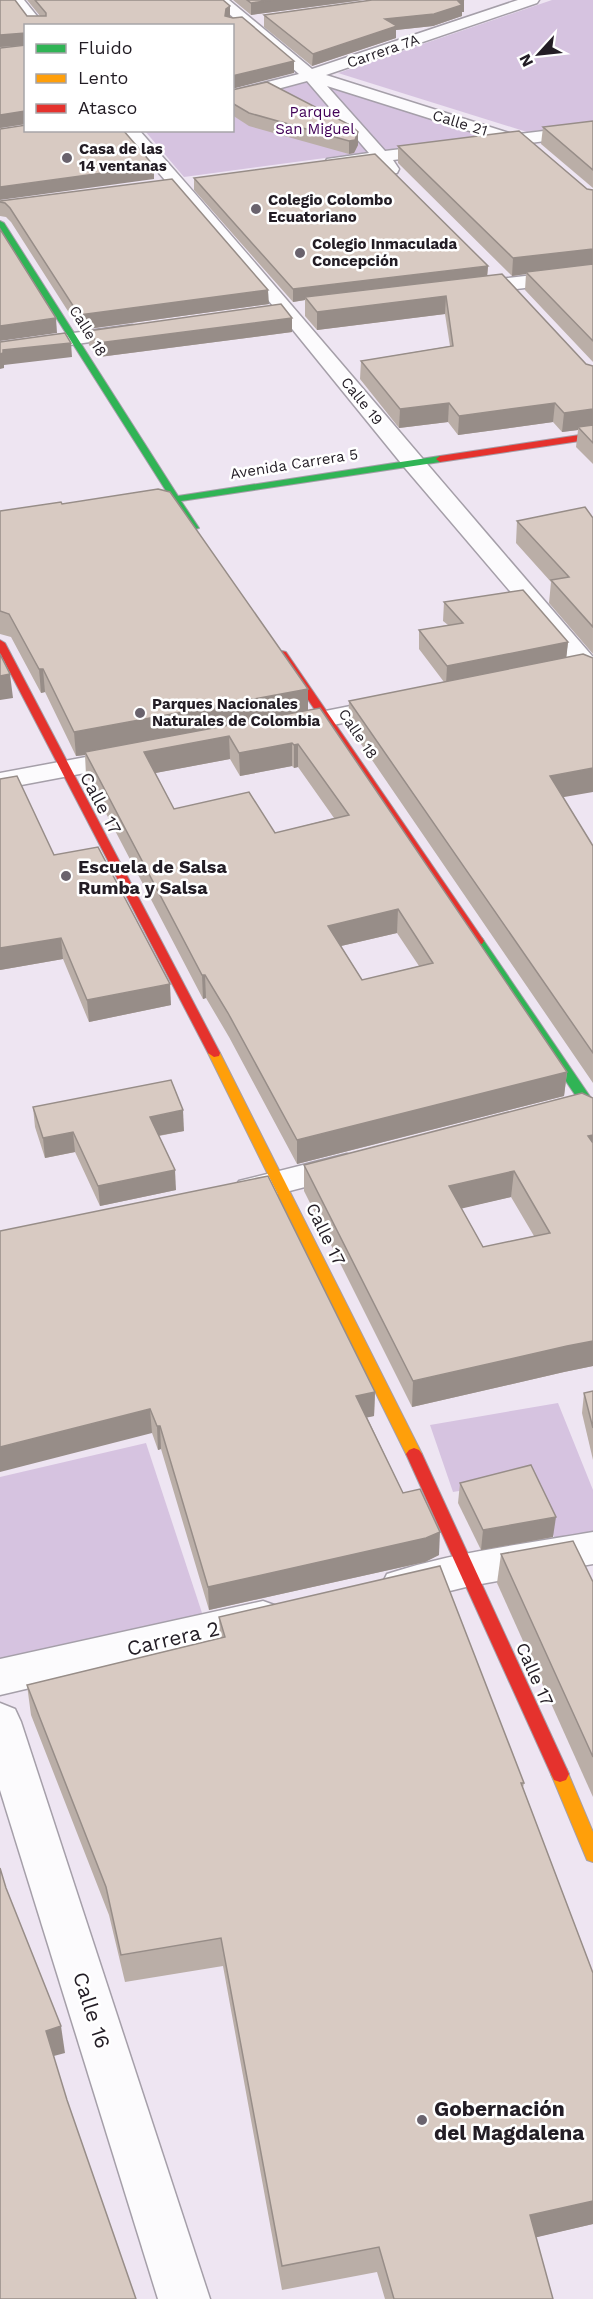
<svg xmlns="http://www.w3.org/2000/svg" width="593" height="2299" viewBox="0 0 593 2299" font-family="'Work Sans',sans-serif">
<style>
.green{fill:#d6c3e0}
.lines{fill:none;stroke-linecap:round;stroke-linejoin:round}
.street-casing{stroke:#a59fa9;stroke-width:3}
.fast-casing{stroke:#a59fa9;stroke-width:2}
.slow-casing{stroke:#a59fa9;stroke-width:2}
.jam-casing{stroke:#a59fa9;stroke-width:2}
.street{fill:#fcfbfd;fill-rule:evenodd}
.fast{fill:#30b455;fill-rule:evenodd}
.slow{fill:#ff9f0a;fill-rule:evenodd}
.jam{fill:#e5322d;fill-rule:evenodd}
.wall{fill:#baaea7;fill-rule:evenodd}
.shaded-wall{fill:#978d88}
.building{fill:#d8cac2;stroke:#978d88;stroke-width:1.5;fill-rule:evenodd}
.poi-dot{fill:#6a636d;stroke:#fff;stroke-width:2}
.labels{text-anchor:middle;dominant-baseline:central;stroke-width:5;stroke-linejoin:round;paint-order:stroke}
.far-street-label{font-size:15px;fill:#231d25;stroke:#fff}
.far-park-label{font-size:15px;fill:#410157;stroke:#fff}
.far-poi-label{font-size:15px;font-weight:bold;fill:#231d25;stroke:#fff;text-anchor:start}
.street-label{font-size:18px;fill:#231d25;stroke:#fff}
.poi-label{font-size:18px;font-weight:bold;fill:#231d25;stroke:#fff;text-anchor:start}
.near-street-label{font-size:21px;fill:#231d25;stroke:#fff}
.near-poi-label{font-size:21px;font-weight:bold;fill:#231d25;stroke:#fff;text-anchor:start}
</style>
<rect width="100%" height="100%" fill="#eee5f2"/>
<g class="green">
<path d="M552 0H593V123L527 132 338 73Z"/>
<path d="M318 80 490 136 184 177 145 131 232 130 233 98Z"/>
<path d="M558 1403 593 1490V1535L556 1542 531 1479 453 1492 430 1425Z"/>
<path d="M146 1443 203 1616 0 1667V1477Z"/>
</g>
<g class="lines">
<defs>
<g id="street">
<path d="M9 0H24L45 26H30Z"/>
<path d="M213 0H229L312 69 518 0H539L537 3 326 75 509 133 511 135 593 125V135L393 160 399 169 397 173C386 175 383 170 376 163L333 168 327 167 325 163 327 159 369 153 307 81 232 101V91L299 74ZM327 86 492 138 385 151Z"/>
<path d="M122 130H139C293 304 441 482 593 657V681L584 678 405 468 280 314Z"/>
<path d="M593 268V280L466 295 459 293 457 289 459 285 466 283Z"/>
<path d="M132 325 139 327 142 331 139 335 0 355V343Z"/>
<path d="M391 698 400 701 404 706 400 711 295 733 286 731 282 725 286 719 295 717Z"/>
<path d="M129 749 138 751 142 757 138 763 0 789V773Z"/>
<path d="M347 1154 359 1157 364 1165 359 1173 251 1201 239 1197 234 1189 239 1181Z"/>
<path d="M593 1532V1564L470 1586 401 1603 387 1598 381 1586 387 1574C453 1552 525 1544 593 1532Z"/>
<path d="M263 1601 277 1606 283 1618 277 1630 0 1695V1659Z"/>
<path d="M0 1703 15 1709 21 1722 210 2299H158L0 1790Z"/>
</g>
<g id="fast">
<path d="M0 221 4 223 178 496 440 456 444 459 440 462 181 501 199 528 191 530 173 502 156 505 151 502 170 497 0 229Z"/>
<path d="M478 937 482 938 593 1101V1115L588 1114 472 941Z"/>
</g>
<g id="slow">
<path d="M214 1049 220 1053 422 1454 419 1458 414 1460 409 1458 406 1454 208 1053Z"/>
<path d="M560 1766 566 1768 593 1832V1862L587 1860 551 1774 554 1768Z"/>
</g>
<g id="jam">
<path d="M593 433V439L440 462 436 459 440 456Z"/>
<path d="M0 640 5 643 220 1053 219 1056 214 1057 208 1053 0 653Z"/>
<path d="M282 651 286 652 482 938 484 941 482 944H474L277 654Z"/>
<path d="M414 1448 419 1450 422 1454 569 1774 566 1780 560 1782 554 1780 551 1774 406 1454 409 1450Z"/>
</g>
</defs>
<use href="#street" class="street-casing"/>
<use href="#fast" class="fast-casing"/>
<use href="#slow" class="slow-casing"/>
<use href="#jam" class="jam-casing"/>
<use href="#street" class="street"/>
<use href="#fast" class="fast"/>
<use href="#slow" class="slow"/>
<use href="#jam" class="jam"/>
</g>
<g class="wall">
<path d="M0 0 27 16H40L27 0H223L230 17 294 61V73L26 26V124L0 128 24 46 0 47Z"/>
<path d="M233 0H363L251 15Z"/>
<path d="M464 0V12H462V16L433 26 396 30V38L312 66 264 27V15Z"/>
<path d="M232 90 358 132V145L354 153 349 154 249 126 232 115Z"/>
<path d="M593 121V188L541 144 543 127Z"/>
<path d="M398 146 593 190V362L525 290 526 274 512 276 398 163Z"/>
<path d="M194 178 488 266 487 276 586 364 593 366V464L576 447 578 430 562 432 553 422 458 435 448 422 399 428 360 379 361 361 450 346 445 314 317 330 305 316V300L293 302 194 190Z"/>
<path d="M0 201 269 304 80 330 11 222 6 217 0 216Z"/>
<path d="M88 331 292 332 99 357 89 345Z"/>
<path d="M62 504 308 711 567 1072 564 1096 297 1164 229 1037 206 998 203 999 86 775 85 755 76 756 45 692 41 693 11 637 0 634V511ZM230 759 240 776 292 766 294 768 298 767 334 818 275 833 174 809 155 773ZM397 933 419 966 362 980 341 946Z"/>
<path d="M593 518V654L549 603 551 582 516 543 517 521Z"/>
<path d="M444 602 568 642 566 657 563 797 593 846V1083L348 725 349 701 444 682 419 649V630L448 625 443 621Z"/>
<path d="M54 855 171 1005 89 1022 63 959 0 970Z"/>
<path d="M593 1098V1366L564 1372 412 1407 304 1191V1165ZM511 1197 534 1236 483 1247 461 1208Z"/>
<path d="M33 1107 184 1131 159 1136 176 1190 100 1206 75 1152 45 1158 35 1127Z"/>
<path d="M0 1231 375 1392 374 1416 367 1417 403 1493 439 1555 425 1562 209 1610 161 1449 158 1450 152 1433Z"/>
<path d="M593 1391V1460L582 1413 584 1393Z"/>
<path d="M460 1483 553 1537 481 1550 458 1503Z"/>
<path d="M501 1554 593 1582V1797L497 1583Z"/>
<path d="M219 1617 524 1783 523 1788 593 1973V2224L536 2237 553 2299H385L377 2272 282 2290 223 1966 125 1982 109 1915 31 1715 27 1685 220 1638Z"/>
</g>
<g class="shaded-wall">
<path d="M273 0H363L251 15V3Z"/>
<path d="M464 0V12H462V16L433 26 396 30V38L312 66 313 54 385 19 458 1Z"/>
<path d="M230 6V18L225 16 226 9Z"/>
<path d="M26 33V45L0 47V35Z"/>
<path d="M294 61V73L232 89V76Z"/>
<path d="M25 111 26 124 0 128V115Z"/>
<path d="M358 132V145L354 153 349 154V141Z"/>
<path d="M154 166V179L0 200V187Z"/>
<path d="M593 249V266L526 272V274L512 276 513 258Z"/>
<path d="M488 266 487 278 305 297V300L293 302V289Z"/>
<path d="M268 290 269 304 80 330 79 315Z"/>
<path d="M446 296 445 314 317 330V312Z"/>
<path d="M56 318 57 333 0 341V326Z"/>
<path d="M292 318V332L99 357 98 343Z"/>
<path d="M71 343 72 357 4 365V368L0 369V354L3 350Z"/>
<path d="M449 403 448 422 399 428 400 409Z"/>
<path d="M555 403 553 422 458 435 459 416Z"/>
<path d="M593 409V428L578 427V430L562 432 564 413Z"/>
<path d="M568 642 566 661 446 685 447 666Z"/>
<path d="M39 669H43L45 692 41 693Z"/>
<path d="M10 674 13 698 0 700V676Z"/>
<path d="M308 689V713L85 752V755L76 756 74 732Z"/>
<path d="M229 736 230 759 145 775 144 752Z"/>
<path d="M292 743V766L240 776 239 753Z"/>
<path d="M298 744V767L294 768V745Z"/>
<path d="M593 768V792L547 800 550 776Z"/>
<path d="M398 909 397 933 328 949V926Z"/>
<path d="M61 938 63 959 0 970V948Z"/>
<path d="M202 975H205L206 998 203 999Z"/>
<path d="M170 984 171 1005 89 1022 87 1000Z"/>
<path d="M567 1072 564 1096 297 1164V1140Z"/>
<path d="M183 1110 184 1131 151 1137 150 1117Z"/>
<path d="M73 1132 75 1152 45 1158 43 1138Z"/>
<path d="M593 1135V1159L588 1136Z"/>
<path d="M175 1170 176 1190 100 1206 98 1186Z"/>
<path d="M514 1171 511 1197 447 1212 449 1186Z"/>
<path d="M593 1341V1366L564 1372 412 1407 413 1381 567 1346Z"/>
<path d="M375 1392 374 1416 356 1420V1396Z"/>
<path d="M150 1409 152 1433 0 1472V1447Z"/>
<path d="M157 1426H160L161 1449 158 1450Z"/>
<path d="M556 1517 553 1537 481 1550 483 1530Z"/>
<path d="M440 1532 439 1555 425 1562 209 1610 208 1587Z"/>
<path d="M61 2026 65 2053 50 2057 46 2031Z"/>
<path d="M593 2201V2224L525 2240 530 2215Z"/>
</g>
<g class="building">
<path d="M0 0H15L27 16H46V13L35 0H223L230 6 226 9 225 16 233 18 242 17 294 61 232 76V26H26V33L0 35Z"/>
<path d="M247 0H273L251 3Z"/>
<path d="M372 0H464L458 1 462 5 434 14 385 19 397 26 313 54 264 15Z"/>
<path d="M26 45V112L25 111 0 115V48Z"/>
<path d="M267 82 352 126 358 132 355 140 349 141 249 113 232 103V90Z"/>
<path d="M593 121V170L543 127Z"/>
<path d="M26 125V130H123L154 166 0 187V129Z"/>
<path d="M519 131 587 189 593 190V249L513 258 398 146Z"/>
<path d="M375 154 488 266 293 289 194 178Z"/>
<path d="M172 179 268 290 79 315 10 208 5 203 0 202V201Z"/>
<path d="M0 229 56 318 0 326Z"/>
<path d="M593 264V341L526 272Z"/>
<path d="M502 274 586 364 593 366V409L564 413 555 403 459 416 449 403 400 409 361 361 453 346 446 296 317 312 305 297Z"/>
<path d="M281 304 292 318 98 343 88 331Z"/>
<path d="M65 333 71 343 3 350V353L0 354V342Z"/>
<path d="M593 425V443L578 427Z"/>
<path d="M158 489 170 492 308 689 74 732 43 669H39L9 614 0 611V511L61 502 62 504Z"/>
<path d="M585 507 593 518V627L551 580 569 577 517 521Z"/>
<path d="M523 590 568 642 447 666 419 630 463 623 444 602Z"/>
<path d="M0 654 10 674 0 676Z"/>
<path d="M583 654 593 658V768L550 776 593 846V1053L349 701Z"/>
<path d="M320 708 567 1072 297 1140 228 1013 205 975H202L85 752ZM229 736 239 753 292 743 294 745 298 744 349 815 275 833 249 792 174 809 144 752ZM398 909 433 963 362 980 328 926Z"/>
<path d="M17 776 54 855 98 847 170 984 87 1000 61 938 0 948V779Z"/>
<path d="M171 1080 183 1110 150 1117 175 1170 98 1186 73 1132 43 1138 33 1107Z"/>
<path d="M582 1093 593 1098V1135L588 1136 593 1143V1341L567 1346 413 1381 304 1165ZM514 1171 550 1233 483 1247 449 1186Z"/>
<path d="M268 1176 375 1392 356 1396 403 1493 420 1489 440 1532 426 1538 208 1587 160 1426H157L150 1409 0 1447V1231Z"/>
<path d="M593 1391V1428L584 1393Z"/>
<path d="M531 1465 556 1517 483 1530 460 1483Z"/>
<path d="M573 1541 593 1582V1757L501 1554Z"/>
<path d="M440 1566 524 1783H521L593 1973V2201L530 2215 553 2299H394L379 2247 282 2266 221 1938 121 1955 106 1887 27 1685 225 1637 219 1617Z"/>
<path d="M0 1868 6 1888 61 2026 46 2031 67 2100 136 2299H0Z"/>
</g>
<g class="poi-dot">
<circle cx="67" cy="158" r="6"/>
<circle cx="256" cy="209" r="6"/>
<circle cx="300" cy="253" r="6"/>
<circle cx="140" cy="713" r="6"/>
<circle cx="66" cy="876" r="6"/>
<circle cx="422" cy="2120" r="6"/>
</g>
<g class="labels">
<g class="far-street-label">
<text transform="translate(383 51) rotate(-19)">Carrera 7A</text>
<text transform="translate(460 123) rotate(17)">Calle 21</text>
<text transform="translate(88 331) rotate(58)">Calle 18</text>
<text transform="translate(362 401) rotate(51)">Calle 19</text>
<text transform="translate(294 464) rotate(-9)">Avenida Carrera 5</text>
<text transform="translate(358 734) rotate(56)">Calle 18</text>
</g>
<g class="far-park-label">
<text x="315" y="112">Parque<tspan x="315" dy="17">San Miguel</tspan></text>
</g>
<g class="far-poi-label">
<text x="79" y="149">Casa de las<tspan x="79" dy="17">14 ventanas</tspan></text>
<text x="268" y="200">Colegio Colombo<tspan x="268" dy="17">Ecuatoriano</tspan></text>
<text x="312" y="244">Colegio Inmaculada<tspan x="312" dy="17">Concepción</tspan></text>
<text x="152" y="704">Parques Nacionales<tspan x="152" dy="17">Naturales de Colombia</tspan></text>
</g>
<g class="street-label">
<text transform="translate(101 803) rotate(62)">Calle 17</text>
<text transform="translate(326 1234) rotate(64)">Calle 17</text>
<text transform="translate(535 1674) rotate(66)">Calle 17</text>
</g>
<g class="poi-label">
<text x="78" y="866">Escuela de Salsa<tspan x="78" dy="21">Rumba y Salsa</tspan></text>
</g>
<g class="near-street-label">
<text transform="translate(173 1638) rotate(-13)">Carrera 2</text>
<text transform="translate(92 2010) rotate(72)">Calle 16</text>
</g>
<g class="near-poi-label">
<text x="434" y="2108">Gobernación<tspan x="434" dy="24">del Magdalena</tspan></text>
</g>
</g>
<rect x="24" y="24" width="210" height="108" fill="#ffffff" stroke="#a7a5a8" stroke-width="1.5"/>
<rect x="36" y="44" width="30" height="9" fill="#30b455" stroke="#a7a5a8" stroke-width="1.5"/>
<text x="78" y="54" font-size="18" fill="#231d25">Fluido</text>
<rect x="36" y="74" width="30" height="9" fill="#ff9f0a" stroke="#a7a5a8" stroke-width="1.5"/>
<text x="78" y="84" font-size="18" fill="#231d25">Lento</text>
<rect x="36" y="104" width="30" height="9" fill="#e5322d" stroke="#a7a5a8" stroke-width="1.5"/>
<text x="78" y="114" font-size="18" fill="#231d25">Atasco</text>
<g transform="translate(539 54) rotate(243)" stroke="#ffffff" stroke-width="4.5" paint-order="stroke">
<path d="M0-4.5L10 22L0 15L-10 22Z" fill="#231d25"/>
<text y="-9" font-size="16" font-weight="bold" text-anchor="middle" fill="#231d25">N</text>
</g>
</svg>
